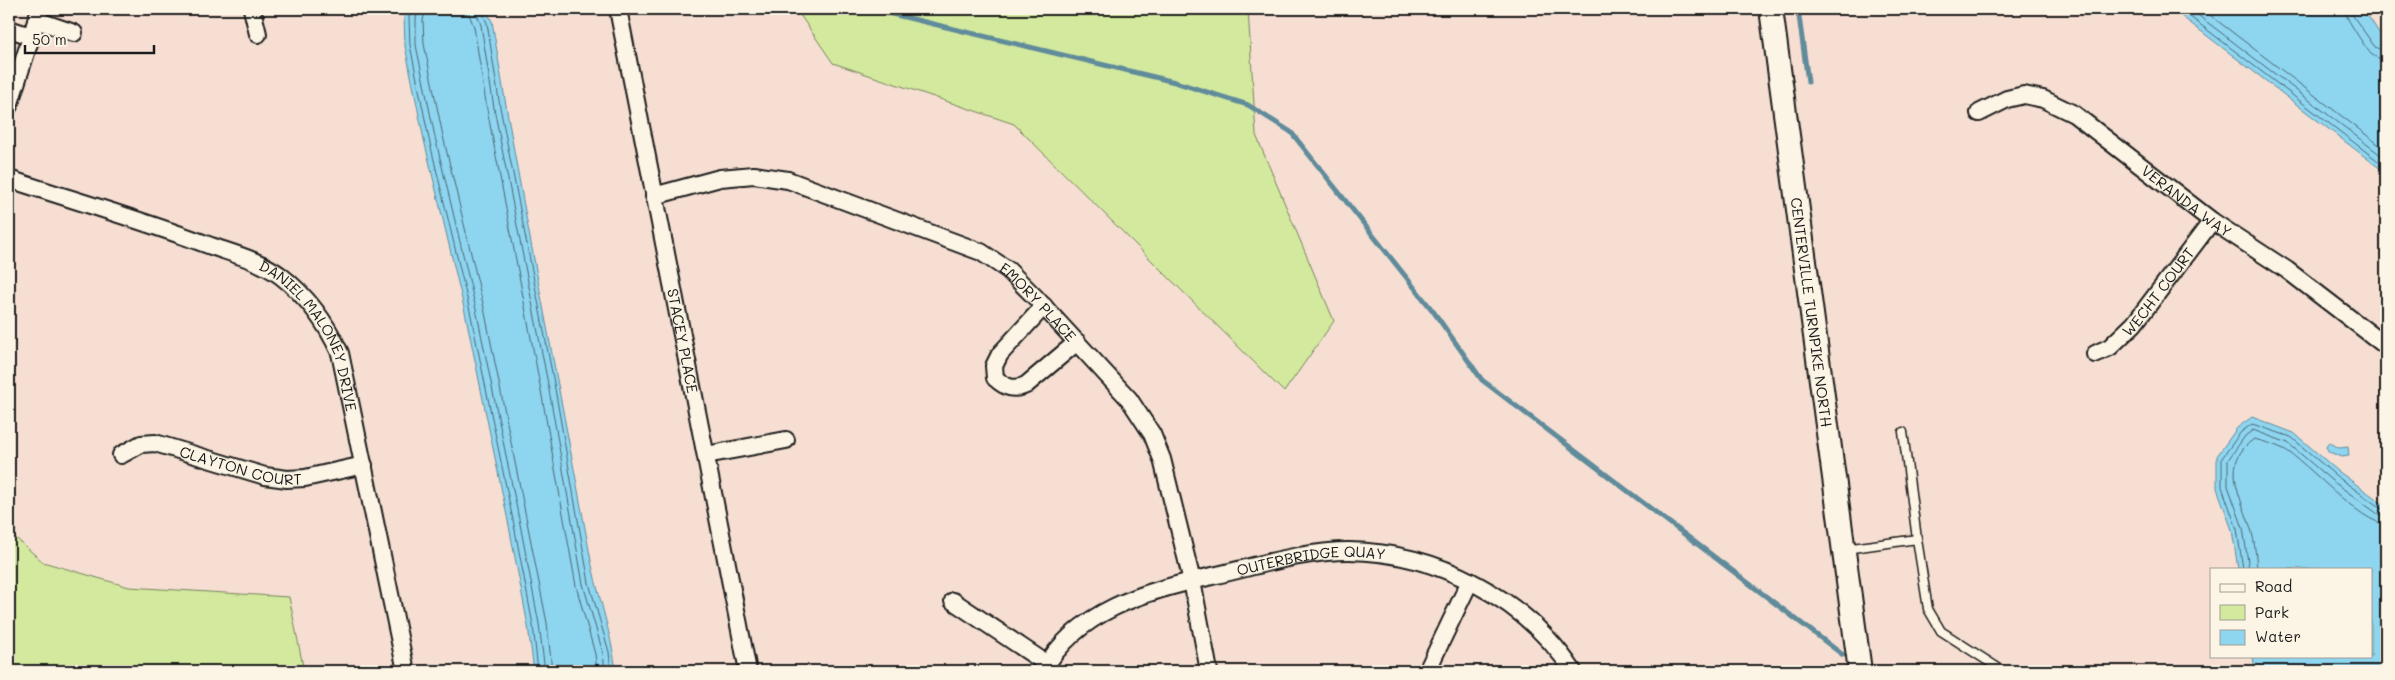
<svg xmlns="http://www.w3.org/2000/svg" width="2395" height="680" viewBox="0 0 2395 680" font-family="Mali,sans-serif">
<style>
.green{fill:#d2e99e;stroke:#77825d}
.water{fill:#8ed5f0;stroke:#608b9b}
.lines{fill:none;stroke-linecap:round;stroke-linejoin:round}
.shore{stroke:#4a6671;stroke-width:1}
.stream{stroke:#608b9b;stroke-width:5}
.service-casing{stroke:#1c1c1c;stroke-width:11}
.minor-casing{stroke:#1c1c1c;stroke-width:20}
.secondary-casing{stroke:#1c1c1c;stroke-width:26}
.service{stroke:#fcf5e5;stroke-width:8}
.minor{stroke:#fcf5e5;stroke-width:16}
.secondary{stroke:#fcf5e5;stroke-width:22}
.labels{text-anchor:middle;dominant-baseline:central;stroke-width:4.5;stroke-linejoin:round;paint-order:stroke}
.street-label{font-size:15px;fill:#1c1c1c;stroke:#fcf5e5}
</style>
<rect width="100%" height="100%" fill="#f6dfd2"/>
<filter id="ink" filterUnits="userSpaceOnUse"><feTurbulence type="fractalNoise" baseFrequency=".02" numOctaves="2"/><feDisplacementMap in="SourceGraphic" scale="10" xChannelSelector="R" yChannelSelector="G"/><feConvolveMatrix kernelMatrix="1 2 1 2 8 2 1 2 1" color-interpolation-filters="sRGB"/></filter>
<g filter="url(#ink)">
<g class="green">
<path d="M796 9H1248L1256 135 1334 321 1284 392 1014 124 833 63Z"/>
<path d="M9 532 43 562 129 587 289 597 304 671H13L9 656Z"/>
</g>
<g class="water">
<path d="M408 9H485L492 21C520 198 557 373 589 550 596 591 611 630 616 671H534L528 626 509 526 465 312 424 140 405 46 404 16Z"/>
<path d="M2172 9H2361L2371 20 2386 44V173Z"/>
<path d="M2252 417 2294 433 2338 471 2386 506V671H2255L2253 656H2371V569H2238L2232 530 2217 488V456L2237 428Z"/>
<path d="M2329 442 2339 448 2348 447 2349 456 2342 457 2329 452 2326 447Z"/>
</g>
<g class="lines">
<g class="shore">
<path d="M412 9 409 17 410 45 429 139 470 311 514 525 533 625 538 671"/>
<path d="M418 9 416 19V45L435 137 476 309 520 524 539 624 545 671"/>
<path d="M426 9 423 20 424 44 443 136 484 308 527 522 547 623 552 671"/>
<path d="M467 9 474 27 487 109 540 385 576 586 595 654 597 671"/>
<path d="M475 9 481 25 494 108 548 384 583 584 603 653 605 671"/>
<path d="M481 9 487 23 500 107 554 383 589 583 609 652 611 671"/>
<path d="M2180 9 2386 167"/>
<path d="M2190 9 2386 159"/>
<path d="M2202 9 2386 150"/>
<path d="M2344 9C2345 17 2365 47 2371 54 2376 58 2381 59 2386 59"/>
<path d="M2352 9 2353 16 2375 47 2386 52"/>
<path d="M2243 569 2237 529 2222 487V458L2241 432 2252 424 2291 437 2335 475 2382 509 2386 510"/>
<path d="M2249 569 2243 528 2228 486V460L2245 436 2253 430 2288 443 2331 480 2378 514 2386 516"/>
<path d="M2257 569C2256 554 2254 536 2249 523 2239 493 2221 462 2254 439 2263 441 2275 445 2284 449 2308 463 2360 523 2386 524"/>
</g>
<g class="stream">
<path d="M871 9 1175 82 1248 105 1291 132 1433 311 1482 380 1843 655"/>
<path d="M1798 9 1808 82"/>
</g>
<defs>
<g id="service">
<path d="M1903 432 1917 539"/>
<path d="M1845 549 1917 539 1928 609 1941 631 2003 671"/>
</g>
<g id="minor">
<path d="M252 9 258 34"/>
<path id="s1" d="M618 9 748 671"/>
<path d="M36 20 74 33"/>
<path d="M9 29 31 36"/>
<path d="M9 106 40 9"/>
<path id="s2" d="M1979 113 2007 99 2024 95 2043 99 2074 114 2212 221 2287 270 2386 346"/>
<path id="s3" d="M9 179C76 201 145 221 211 246 234 254 261 261 281 276 308 297 326 322 340 353L406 671"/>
<path id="s4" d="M654 196 720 178 754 175 788 180 981 252 1008 270 1035 297 1129 399 1152 434 1162 459 1192 581 1209 671"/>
<path d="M1044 306 1000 354 994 366 995 378C1005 387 1013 391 1026 385L1077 342"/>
<path id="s5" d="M2095 354 2110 347 2134 324 2212 221"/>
<path id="s6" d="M121 455 141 444 155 443 265 476 287 479 305 478 364 465"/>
<path d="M706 455 786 440"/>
<path d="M953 601 1047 664"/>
<path id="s7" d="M1043 671C1077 610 1145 592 1208 577 1254 567 1302 551 1349 551 1436 552 1525 598 1573 671"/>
<path d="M1427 671 1470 581"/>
</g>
<g id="secondary">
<path id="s8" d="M1771 9 1860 671"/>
</g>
</defs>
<use href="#service" class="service-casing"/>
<use href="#minor" class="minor-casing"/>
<use href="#secondary" class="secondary-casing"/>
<use href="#service" class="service"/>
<use href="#minor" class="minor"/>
<use href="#secondary" class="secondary"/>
</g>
</g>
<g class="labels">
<g class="street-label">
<text stroke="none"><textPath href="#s2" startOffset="245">VERANDA WAY</textPath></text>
<text stroke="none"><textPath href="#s5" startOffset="90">WECHT COURT</textPath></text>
<text stroke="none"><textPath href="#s4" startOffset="419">EMORY PLACE</textPath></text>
<text stroke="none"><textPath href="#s8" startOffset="306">CENTERVILLE TURNPIKE NORTH</textPath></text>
<text stroke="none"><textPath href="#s3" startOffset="356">DANIEL MALONEY DRIVE</textPath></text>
<text stroke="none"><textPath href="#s1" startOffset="338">STACEY PLACE</textPath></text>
<text stroke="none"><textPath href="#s6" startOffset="126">CLAYTON COURT</textPath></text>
<text stroke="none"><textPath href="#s7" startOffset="301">OUTERBRIDGE QUAY</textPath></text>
</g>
</g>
<rect width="2395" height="680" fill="none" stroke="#fcf5e5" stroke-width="30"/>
<rect x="15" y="15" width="2365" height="650" fill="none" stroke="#1c1c1c" stroke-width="2" filter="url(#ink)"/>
<rect x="2210" y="568" width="162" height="90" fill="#fcf5e5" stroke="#a29e95"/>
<rect x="2220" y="584" width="25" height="8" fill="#fcf5e5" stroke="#a29e95"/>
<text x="2255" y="592" font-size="15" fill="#1c1c1c">Road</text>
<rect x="2220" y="605" width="25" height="15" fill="#d2e99e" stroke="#a29e95"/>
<text x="2255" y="618" font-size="15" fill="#1c1c1c">Park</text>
<rect x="2220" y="630" width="25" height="15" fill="#8ed5f0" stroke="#a29e95"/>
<text x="2255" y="642" font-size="15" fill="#1c1c1c">Water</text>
<path d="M25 45v8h129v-8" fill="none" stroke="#1c1c1c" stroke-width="2.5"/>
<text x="32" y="45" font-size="15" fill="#1c1c1c" stroke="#fcf5e5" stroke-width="4" paint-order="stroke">50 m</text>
</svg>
